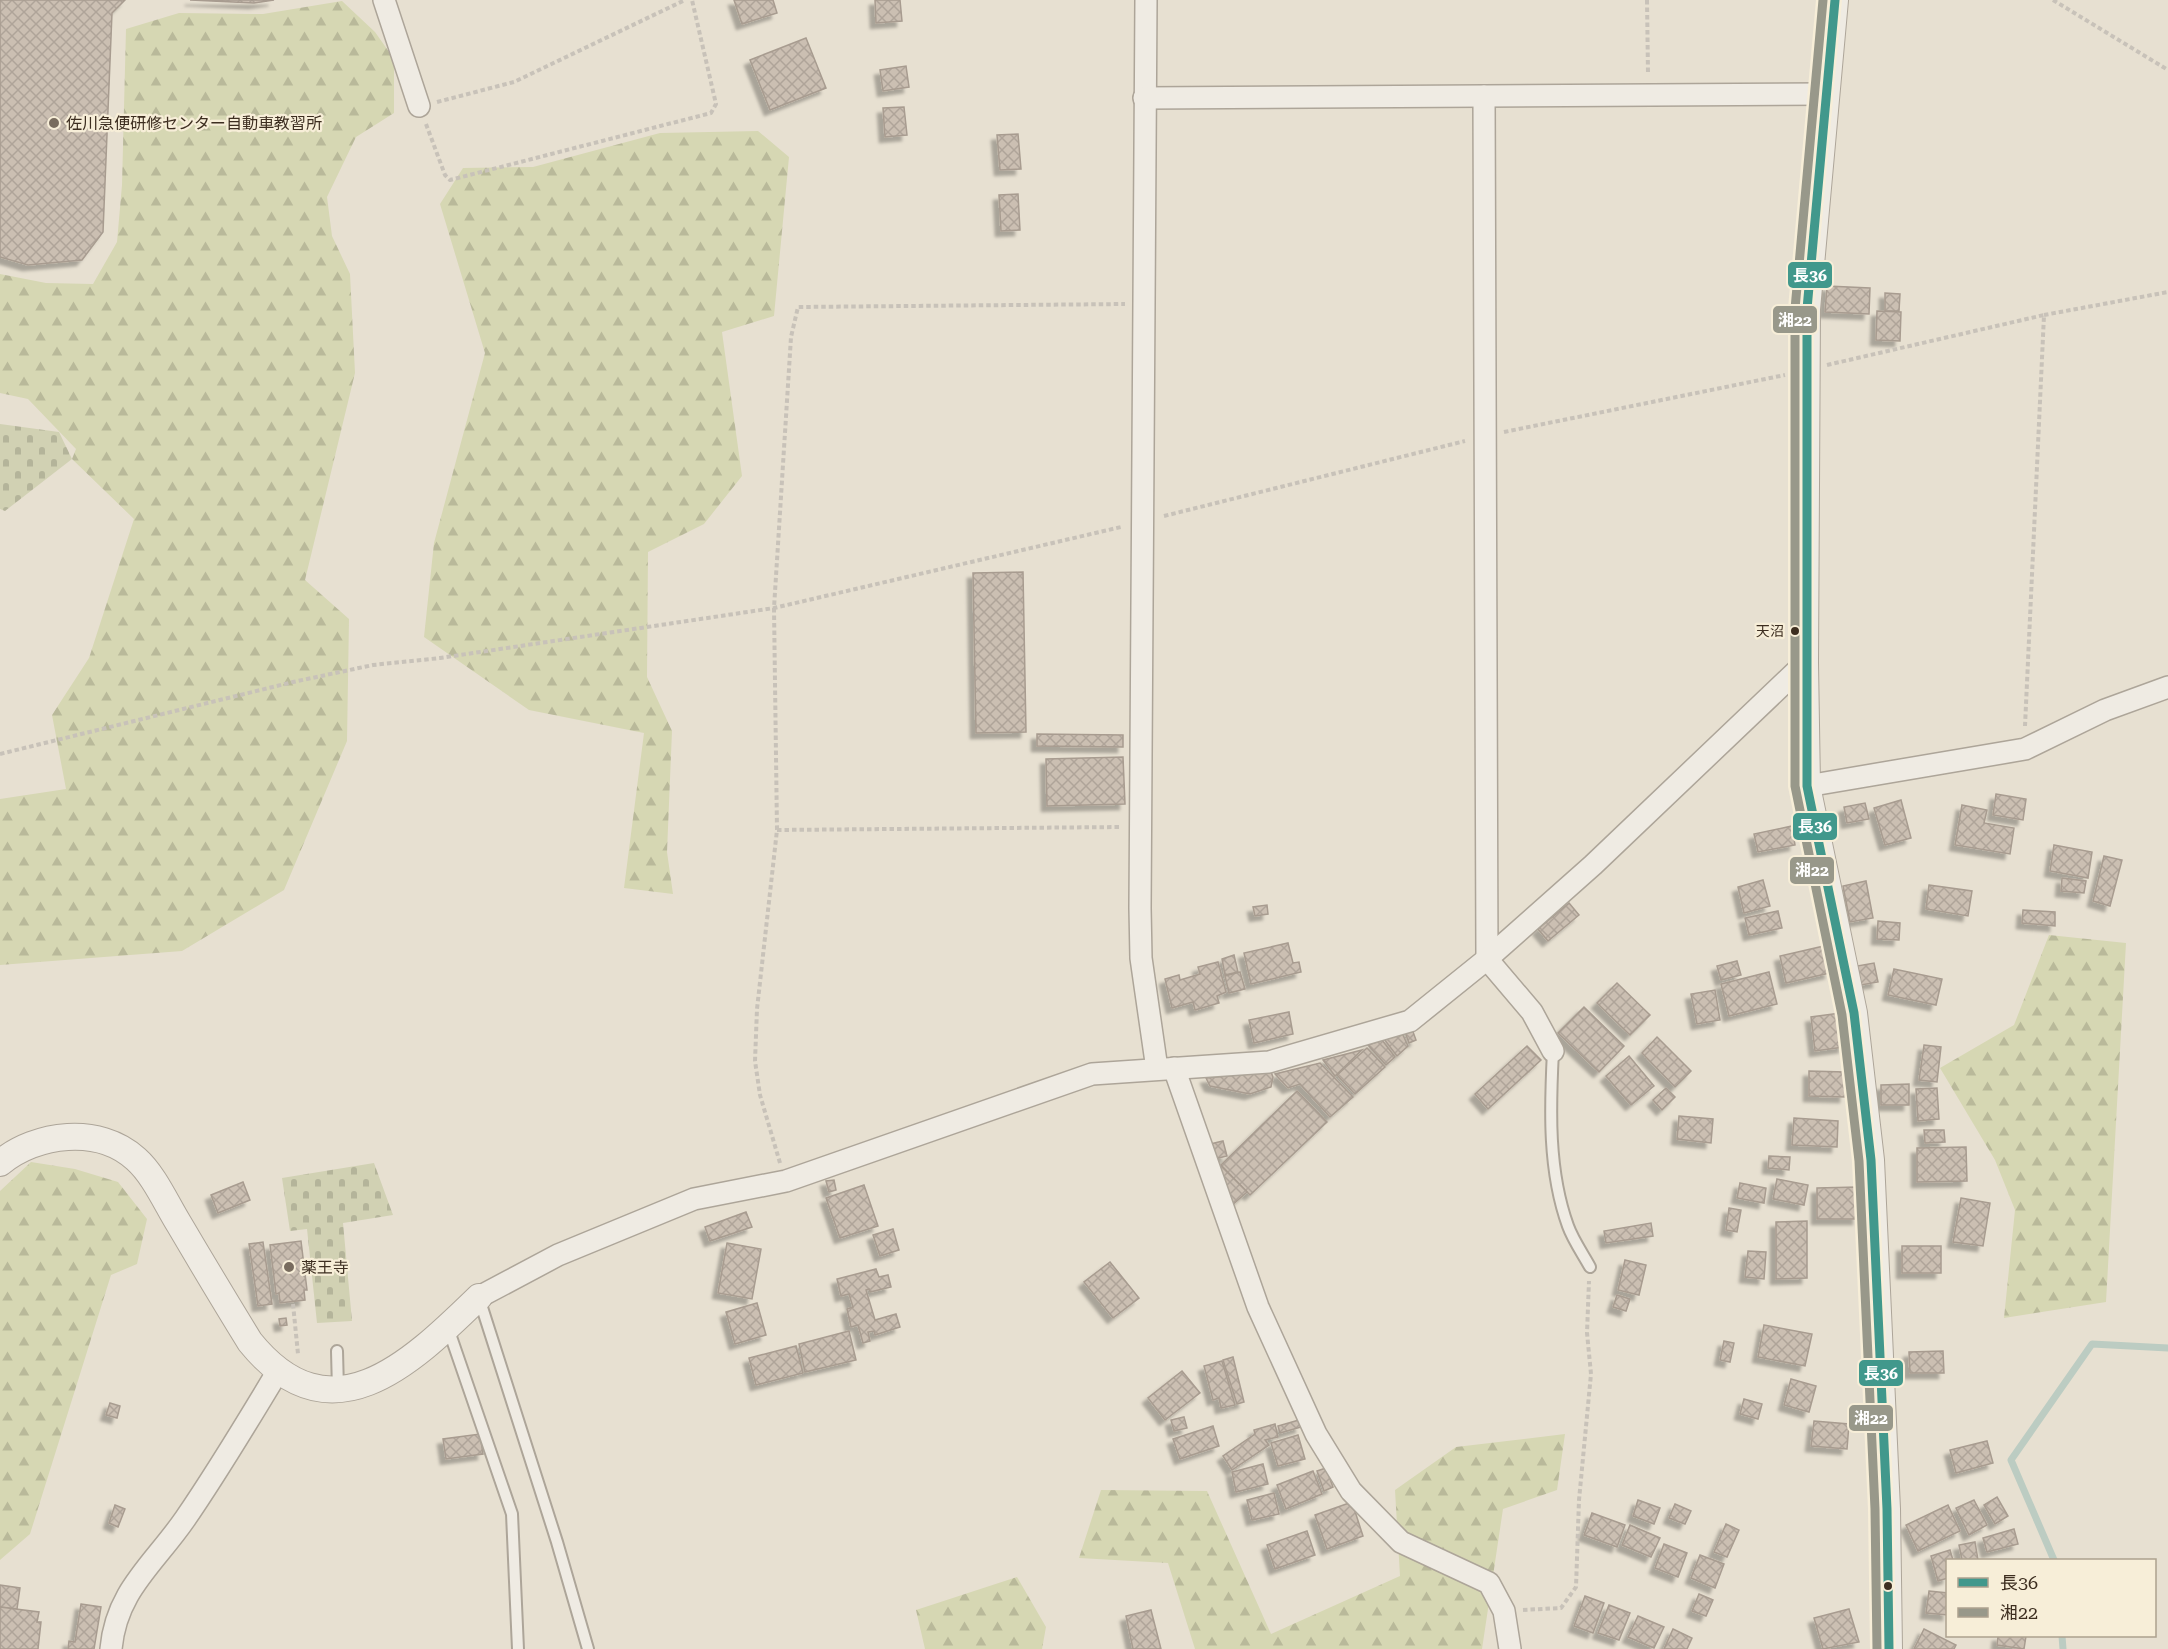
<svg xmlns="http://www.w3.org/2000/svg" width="2168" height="1649" viewBox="0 0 2168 1649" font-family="'Roboto Serif','Noto Sans JP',serif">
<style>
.forest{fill:url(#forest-firs)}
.cemetery{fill:url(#cemetery-stones)}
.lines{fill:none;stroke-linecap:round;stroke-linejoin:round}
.stream{stroke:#bcccc2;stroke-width:7}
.building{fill:url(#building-cross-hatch);stroke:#a89c90;stroke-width:1.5;filter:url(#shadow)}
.service-casing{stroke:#ada599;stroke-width:14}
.minor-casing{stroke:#ada599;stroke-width:24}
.tertiary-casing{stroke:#ada599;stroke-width:28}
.path{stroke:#c8c2b9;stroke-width:4;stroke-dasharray:4.5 3;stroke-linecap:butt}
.service{stroke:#efebe3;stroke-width:10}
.minor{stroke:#efebe3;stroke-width:21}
.tertiary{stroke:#efebe3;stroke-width:26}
.bus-1-casing{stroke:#f7eed8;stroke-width:14}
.bus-2-casing{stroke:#f7eed8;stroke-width:14}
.bus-1{stroke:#41988c;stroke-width:9}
.bus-2{stroke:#98988a;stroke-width:9}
.poi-dot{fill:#786c5e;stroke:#f7eed8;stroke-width:2}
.bus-dot{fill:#3d2e20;stroke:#f7eed8;stroke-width:2}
.labels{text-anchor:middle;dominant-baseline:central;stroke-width:4.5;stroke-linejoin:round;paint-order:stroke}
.bus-label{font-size:14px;fill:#3d2e20;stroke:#f7eed8;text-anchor:end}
.poi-label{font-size:16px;fill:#3d2e20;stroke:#f7eed8;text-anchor:start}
.line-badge{stroke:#f7eed8;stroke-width:2}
.badge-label{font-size:16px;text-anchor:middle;font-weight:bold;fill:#fff}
</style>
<defs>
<pattern id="forest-firs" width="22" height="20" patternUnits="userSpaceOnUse" patternTransform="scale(1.5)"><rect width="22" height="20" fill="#d6d7b3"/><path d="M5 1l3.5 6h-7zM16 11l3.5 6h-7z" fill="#b9b99a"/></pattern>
<pattern id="cemetery-stones" width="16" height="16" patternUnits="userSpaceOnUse" patternTransform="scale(1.5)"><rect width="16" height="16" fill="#d1d1b3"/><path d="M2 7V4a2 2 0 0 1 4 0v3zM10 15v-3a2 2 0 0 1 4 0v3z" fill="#b4b49a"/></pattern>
<pattern id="building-cross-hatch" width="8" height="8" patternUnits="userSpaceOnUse" patternTransform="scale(1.5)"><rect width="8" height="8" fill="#cbbfb2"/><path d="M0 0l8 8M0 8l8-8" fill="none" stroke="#afa499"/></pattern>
<filter id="shadow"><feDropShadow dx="-5.5" dy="5.5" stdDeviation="1.5" flood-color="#0004"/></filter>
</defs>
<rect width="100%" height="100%" fill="#e7e0d1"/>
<g class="forest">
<path d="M342 1 375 32 394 59V113L356 137 327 197 332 236 350 274 355 373 305 580 349 619 347 741 284 890 182 951 0 965V799L66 789 52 715 89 658 134 519 72 459 76 449 28 399 0 393V274L46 283 93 284 117 242 122 185 126 29 179 13 263 14Z"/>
<path d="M758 131 789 157 774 316 722 332 742 476 704 524 648 552 647 677 672 731 667 852 673 894 624 888 644 733 529 710 424 637 434 543 485 353 440 204 463 168 533 167 660 133Z"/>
<path d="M2049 935 2126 943 2106 1302 2004 1318 2015 1210 1995 1160 1940 1068 2014 1025Z"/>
<path d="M31 1162 75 1169 118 1182 147 1219 137 1264 111 1275 30 1534 0 1560V1191Z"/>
<path d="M1565 1434 1557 1490 1503 1509 1482 1649H1195L1168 1563 1079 1558 1101 1490 1207 1491 1271 1634 1400 1576 1395 1490 1456 1447Z"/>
<path d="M1017 1577 1046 1627 1042 1649H925L916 1610Z"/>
</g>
<g class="cemetery">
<path d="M0 424 59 432 72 459 5 511 0 509Z"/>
<path d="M374 1163 393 1215 343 1223 352 1321 317 1323 307 1229 290 1231 282 1178Z"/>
</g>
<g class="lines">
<g class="stream">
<path d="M2054 1560 2011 1460 2092 1344 2168 1348"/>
<path d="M2062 1636 2063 1649"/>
</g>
</g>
<g class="building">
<path d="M0 0H125L112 13 103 232 82 260 28 265 0 257Z"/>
<path d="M190 0H274L254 3Z"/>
<path d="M734 0H773L777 13 742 24Z"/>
<path d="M875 0H900L902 21 876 23Z"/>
<path d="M806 38 826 88 770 110 750 60Z"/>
<path d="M906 66 909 87 883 91 880 70Z"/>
<path d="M904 107 907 135 885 137 883 108Z"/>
<path d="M1018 134 1021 169 1000 170 997 135Z"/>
<path d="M1018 194 1020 230 1001 231 999 195Z"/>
<path d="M1827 286 1870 288 1869 314 1825 312Z"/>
<path d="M1885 293 1900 294 1899 311H1885Z"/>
<path d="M1877 311 1901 312 1900 341 1876 340Z"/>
<path d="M1023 572 1026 732 976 733 973 573Z"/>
<path d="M1037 734 1123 735V747L1037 746Z"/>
<path d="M1123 757 1125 804 1047 806 1046 759Z"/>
<path d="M1996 794 2026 799 2023 820 1993 815Z"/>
<path d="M1901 800 1911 838 1885 845 1874 808Z"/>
<path d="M1865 803 1869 819 1847 823 1844 807Z"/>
<path d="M1962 805 1987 810 1984 823 2014 828 2010 854 1955 845Z"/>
<path d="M1792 826 1795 845 1758 852 1754 834Z"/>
<path d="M2054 845 2092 852 2088 878 2050 871Z"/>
<path d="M2104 856 2122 860 2110 906 2093 901Z"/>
<path d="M2062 878 2086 881 2084 893 2061 891Z"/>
<path d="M1763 880 1770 906 1744 913 1738 887Z"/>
<path d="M1866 881 1873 918 1850 922 1843 886Z"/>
<path d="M1929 885 1972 891 1968 916 1926 909Z"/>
<path d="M1569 903 1579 915 1548 941 1538 929Z"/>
<path d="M1267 905 1268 914 1255 916 1253 907Z"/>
<path d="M2023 910 2055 912V926L2022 923Z"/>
<path d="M1778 911 1782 928 1749 935 1745 918Z"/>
<path d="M1878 921 1900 923 1899 940 1877 939Z"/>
<path d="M1288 943 1293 963 1299 962 1301 972 1251 984 1244 953Z"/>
<path d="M1824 946 1830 973 1786 983 1780 956Z"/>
<path d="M1234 955 1238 972 1225 975 1222 959Z"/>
<path d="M1737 961 1741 975 1721 980 1717 966Z"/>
<path d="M1218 962 1226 992 1217 996 1219 1003 1195 1010 1193 1002 1172 1008 1165 979 1179 975 1180 980 1200 974 1198 967Z"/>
<path d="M1874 963 1878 982 1861 985 1857 966Z"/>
<path d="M1894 969 1942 979 1936 1005 1888 995Z"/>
<path d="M1240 972 1245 989 1229 993 1225 976Z"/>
<path d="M1769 972 1777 1004 1729 1016 1721 984Z"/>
<path d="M1617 983 1650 1015 1630 1035 1597 1003Z"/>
<path d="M1715 990 1720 1020 1697 1024 1691 994Z"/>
<path d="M1584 1007 1624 1046 1599 1072 1558 1033Z"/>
<path d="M1289 1012 1293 1034 1254 1043 1249 1020Z"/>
<path d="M1840 1013 1844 1047 1815 1051 1811 1017Z"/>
<path d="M1412 1029 1416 1040 1409 1043 1405 1032Z"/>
<path d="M1402 1033 1408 1046 1397 1056 1384 1039Z"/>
<path d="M1657 1037 1691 1071 1675 1087 1642 1053Z"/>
<path d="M1382 1040 1395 1057 1386 1065 1368 1045Z"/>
<path d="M1924 1045 1941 1047 1937 1082 1919 1080Z"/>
<path d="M1527 1046 1541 1060 1488 1109 1475 1094Z"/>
<path d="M1367 1048 1385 1067 1355 1094 1337 1075Z"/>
<path d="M1362 1050 1335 1076 1323 1060Z"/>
<path d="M1629 1056 1654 1086 1631 1105 1606 1076Z"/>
<path d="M1320 1063 1353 1097 1330 1117 1300 1084 1288 1088 1275 1074Z"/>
<path d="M1809 1071 1845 1072V1097L1809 1096Z"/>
<path d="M1271 1072 1273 1077 1271 1087 1250 1094 1210 1086 1206 1078Z"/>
<path d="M1909 1084V1105H1881V1085Z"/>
<path d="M1666 1088 1675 1097 1662 1110 1653 1100Z"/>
<path d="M1937 1088 1939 1119 1918 1121 1916 1089Z"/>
<path d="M1297 1091 1327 1122 1250 1195 1221 1165Z"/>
<path d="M1679 1116 1713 1119 1711 1143 1677 1139Z"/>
<path d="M1794 1118 1838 1121 1837 1147 1792 1145Z"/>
<path d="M1924 1130H1944L1945 1142 1925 1143Z"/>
<path d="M1223 1141 1227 1156 1214 1159 1210 1144Z"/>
<path d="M1966 1147 1967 1181 1917 1182V1148Z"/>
<path d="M1769 1156 1790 1157 1789 1170 1768 1168Z"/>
<path d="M1221 1166 1247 1192 1230 1207 1219 1167Z"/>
<path d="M1777 1179 1808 1185 1804 1205 1773 1199Z"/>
<path d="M834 1180 836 1190 829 1192 826 1181Z"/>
<path d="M243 1182 250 1200 218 1213 211 1195Z"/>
<path d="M1740 1183 1766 1188 1764 1203 1737 1198Z"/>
<path d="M864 1185 878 1226 840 1238 826 1198Z"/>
<path d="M1857 1187 1858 1219H1817V1188Z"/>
<path d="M1961 1198 1990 1203 1983 1246 1953 1242Z"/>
<path d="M1729 1208 1741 1210 1737 1232 1726 1230Z"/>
<path d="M746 1212 752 1227 710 1241 705 1227Z"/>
<path d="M1807 1221V1278L1776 1279V1222Z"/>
<path d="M1651 1223 1653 1236 1606 1243 1604 1231Z"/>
<path d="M893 1229 899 1250 880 1256 873 1235Z"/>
<path d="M301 1241 307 1290H304L305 1300 280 1303 279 1293 276 1294 270 1245Z"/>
<path d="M263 1242 272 1304 258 1306 249 1244Z"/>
<path d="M727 1243 761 1249 752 1299 718 1293Z"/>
<rect x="1902" y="1246" width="39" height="27"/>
<path d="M1748 1251 1766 1252 1764 1279 1745 1277Z"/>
<path d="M1625 1260 1646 1265 1639 1295 1618 1290Z"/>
<path d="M1110 1262 1139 1298 1113 1318 1084 1282Z"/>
<path d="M876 1269 879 1277 888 1275 891 1287 870 1292 869 1289 866 1290 875 1320 896 1314 900 1327 875 1335 874 1331 868 1332 870 1341 863 1343 858 1325 851 1327 847 1309 853 1307 849 1294 841 1296 837 1279Z"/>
<path d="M1617 1295 1630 1299 1626 1311 1613 1307Z"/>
<path d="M757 1303 766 1335 735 1344 726 1312Z"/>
<path d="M286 1318 287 1325 280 1326 279 1319Z"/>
<path d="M1764 1325 1812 1334 1805 1366 1758 1357Z"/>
<path d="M849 1331 856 1360 805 1372 799 1344Z"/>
<path d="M1724 1341 1734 1343 1730 1362 1720 1360Z"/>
<path d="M796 1346 803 1373 756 1385 749 1358Z"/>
<path d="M1943 1351 1944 1373H1910L1909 1352Z"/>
<path d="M1233 1357 1244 1402 1237 1404 1223 1360Z"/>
<path d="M1222 1361 1235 1405 1221 1408 1219 1398 1213 1400 1204 1366Z"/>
<path d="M1182 1371 1200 1393 1165 1420 1148 1398Z"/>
<path d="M1791 1379 1816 1386 1809 1412 1784 1405Z"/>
<path d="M1744 1399 1762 1404 1758 1419 1740 1414Z"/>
<path d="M110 1403 120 1406 117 1418 106 1415Z"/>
<path d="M1184 1417 1187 1428 1174 1431 1171 1420Z"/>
<path d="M1299 1420 1301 1427 1280 1433 1278 1426Z"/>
<path d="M1814 1421 1849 1424 1847 1449 1811 1446Z"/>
<path d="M1275 1424 1278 1437 1265 1440 1269 1445 1232 1470 1223 1456 1255 1434 1254 1430Z"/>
<path d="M1213 1426 1219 1446 1180 1459 1173 1439Z"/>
<path d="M480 1434 483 1454 446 1459 443 1439Z"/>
<path d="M1298 1435 1305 1459 1278 1466 1271 1443Z"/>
<path d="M1987 1441 1993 1463 1956 1473 1950 1450Z"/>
<path d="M1263 1464 1268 1484 1236 1492 1232 1472Z"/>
<path d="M1326 1468 1333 1487 1324 1491 1317 1471Z"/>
<path d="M1313 1471 1322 1494 1286 1509 1277 1485Z"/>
<path d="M1274 1493 1279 1514 1252 1520 1247 1500Z"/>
<path d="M1997 1497 2008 1516 1995 1524 1984 1505Z"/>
<path d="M1638 1500 1660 1508 1654 1524 1633 1516Z"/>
<path d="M1974 1500 1987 1525 1969 1535 1956 1508Z"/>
<path d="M1352 1502 1363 1536 1327 1549 1315 1515Z"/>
<path d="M1675 1504 1691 1511 1685 1524 1669 1518Z"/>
<path d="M115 1505 125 1509 118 1527 109 1523Z"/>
<path d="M1948 1505 1960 1531 1918 1551 1906 1525Z"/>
<path d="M1592 1513 1625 1525 1617 1547 1584 1535Z"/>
<path d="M1726 1524 1739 1530 1727 1557 1714 1552Z"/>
<path d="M1630 1525 1660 1538 1651 1557 1622 1545Z"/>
<path d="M2014 1529 2018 1544 1987 1552 1983 1538Z"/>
<path d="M1307 1531 1315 1555 1275 1569 1267 1545Z"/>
<path d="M1975 1542 1978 1560H1962L1959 1545Z"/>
<path d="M1664 1544 1687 1553 1678 1577 1655 1568Z"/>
<path d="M1950 1550 1953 1560H1948V1578L1938 1581 1931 1556Z"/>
<path d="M1700 1555 1724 1564 1715 1588 1691 1578Z"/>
<path d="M0 1585 20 1588 17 1609 0 1607Z"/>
<path d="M1929 1591 1948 1593V1615L1926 1613Z"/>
<path d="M1699 1594 1713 1600 1706 1616 1692 1611Z"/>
<path d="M1585 1596 1604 1603 1593 1633 1574 1626Z"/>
<path d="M81 1604 101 1607 94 1649H68L69 1641 75 1642Z"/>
<path d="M1609 1605 1630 1613 1619 1640 1598 1633Z"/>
<path d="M0 1607 39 1612 37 1622H41L38 1649H0Z"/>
<path d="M1849 1609 1859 1642 1823 1649 1814 1618Z"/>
<path d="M1151 1610 1161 1649H1133L1126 1616Z"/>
<path d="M1638 1616 1664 1627 1654 1648 1628 1637Z"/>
<path d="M1673 1629 1692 1638 1687 1649H1664Z"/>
<path d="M1924 1629 1956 1645 1954 1649H1914Z"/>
<path d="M1998 1636H2026L2024 1649 1997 1645Z"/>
</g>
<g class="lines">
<defs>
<g id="service">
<path d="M1553 1051C1550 1109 1548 1171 1568 1226 1573 1240 1583 1254 1590 1267"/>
<path d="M479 1298 557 1542 588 1649"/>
<path d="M448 1328 512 1514 518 1649"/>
<path d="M337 1351 338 1390"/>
</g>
<g id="minor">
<path d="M384 0 419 106"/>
<path d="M1146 0 1140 908 1141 958 1157 1069"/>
<path d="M1484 96 1487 959 1532 1012 1553 1051"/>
<path d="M1144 98 1825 94"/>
<path d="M1807 786 2025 749 2105 710 2168 687"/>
<path d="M1174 1068 1258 1307 1316 1434 1351 1491 1401 1542 1489 1583 1504 1611 1510 1649"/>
<path d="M479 1297 558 1255 694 1199 786 1181 1092 1074 1269 1062 1410 1021 1487 959 1593 865 1805 663"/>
<path d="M111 1649C116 1591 154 1564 185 1519 218 1471 248 1421 278 1371"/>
</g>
<g id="tertiary">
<path d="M1835 0 1807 309 1805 663 1807 786 1854 1013 1871 1160 1887 1509 1889 1649"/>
<path d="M0 1163C36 1133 99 1125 136 1159 154 1175 166 1203 179 1224 202 1263 226 1303 250 1342 331 1442 411 1363 479 1297"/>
</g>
</defs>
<use href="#service" class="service-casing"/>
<use href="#minor" class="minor-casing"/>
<use href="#tertiary" class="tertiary-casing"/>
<g class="path">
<path d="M1647 0 1648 74"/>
<path d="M2053 0 2168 70"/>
<path d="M437 102 514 82 685 0"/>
<path d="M426 124 445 175 450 180 711 113 716 104 692 0"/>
<path d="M2044 315 2168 292"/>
<path d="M1827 365 2044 315 2025 726"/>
<path d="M1504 432 1785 375"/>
<path d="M1164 516 1465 441"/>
<path d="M0 754 293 682 373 665 440 658 774 608 1121 527"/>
<path d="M777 830 1122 827"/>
<path d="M780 1163 760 1095 755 1061 757 1009 777 830 774 608 791 337 798 307 1125 304"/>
<path d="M293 1304 298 1354"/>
<path d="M1523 1610 1561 1608 1576 1587 1579 1500 1591 1374 1587 1333 1589 1281"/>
</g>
<use href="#service" class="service"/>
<use href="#minor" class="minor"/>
<use href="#tertiary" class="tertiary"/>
<defs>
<path id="bus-1" d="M1835 0 1807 309V786L1854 1013 1871 1160 1887 1509 1889 1649"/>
<path id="bus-2" d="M1823 0 1795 309V786L1842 1015 1859 1161 1875 1509 1877 1649"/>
</defs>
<use href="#bus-1" class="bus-1-casing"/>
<use href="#bus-2" class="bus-2-casing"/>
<use href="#bus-1" class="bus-1"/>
<use href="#bus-2" class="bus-2"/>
</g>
<g class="poi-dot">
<circle cx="54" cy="123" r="6"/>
<circle cx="289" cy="1267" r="6"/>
</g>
<g class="bus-dot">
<circle cx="1795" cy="631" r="5"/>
<circle cx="1888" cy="1586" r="5"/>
</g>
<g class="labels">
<g class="bus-label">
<text x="1784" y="631">天沼</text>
</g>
<g class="poi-label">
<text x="66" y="123">佐川急便研修センター自動車教習所</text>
<text x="301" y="1267">薬王寺</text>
</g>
</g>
<g class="line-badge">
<rect x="1787" y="261" width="46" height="28" rx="6" fill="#41988c"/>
<rect x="1772" y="305" width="46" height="29" rx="6" fill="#98988a"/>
<rect x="1792" y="812" width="46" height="29" rx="6" fill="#41988c"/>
<rect x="1789" y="856" width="46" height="29" rx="6" fill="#98988a"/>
<rect x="1858" y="1359" width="46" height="28" rx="6" fill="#41988c"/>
<rect x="1848" y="1404" width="46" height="28" rx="6" fill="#98988a"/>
</g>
<g class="badge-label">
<text x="1810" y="281">長36</text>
<text x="1795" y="326">湘22</text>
<text x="1815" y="832">長36</text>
<text x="1812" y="876">湘22</text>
<text x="1881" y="1379">長36</text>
<text x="1871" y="1424">湘22</text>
</g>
<rect x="1946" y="1559" width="210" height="78" fill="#f7eed8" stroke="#ada18e" stroke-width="1.5"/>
<rect x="1958" y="1578" width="30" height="9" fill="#41988c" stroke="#ada18e" stroke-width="1.5"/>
<text x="2000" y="1589" font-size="18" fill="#3d2e20">長36</text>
<rect x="1958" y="1608" width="30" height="9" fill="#98988a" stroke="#ada18e" stroke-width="1.5"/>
<text x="2000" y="1619" font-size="18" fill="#3d2e20">湘22</text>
</svg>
